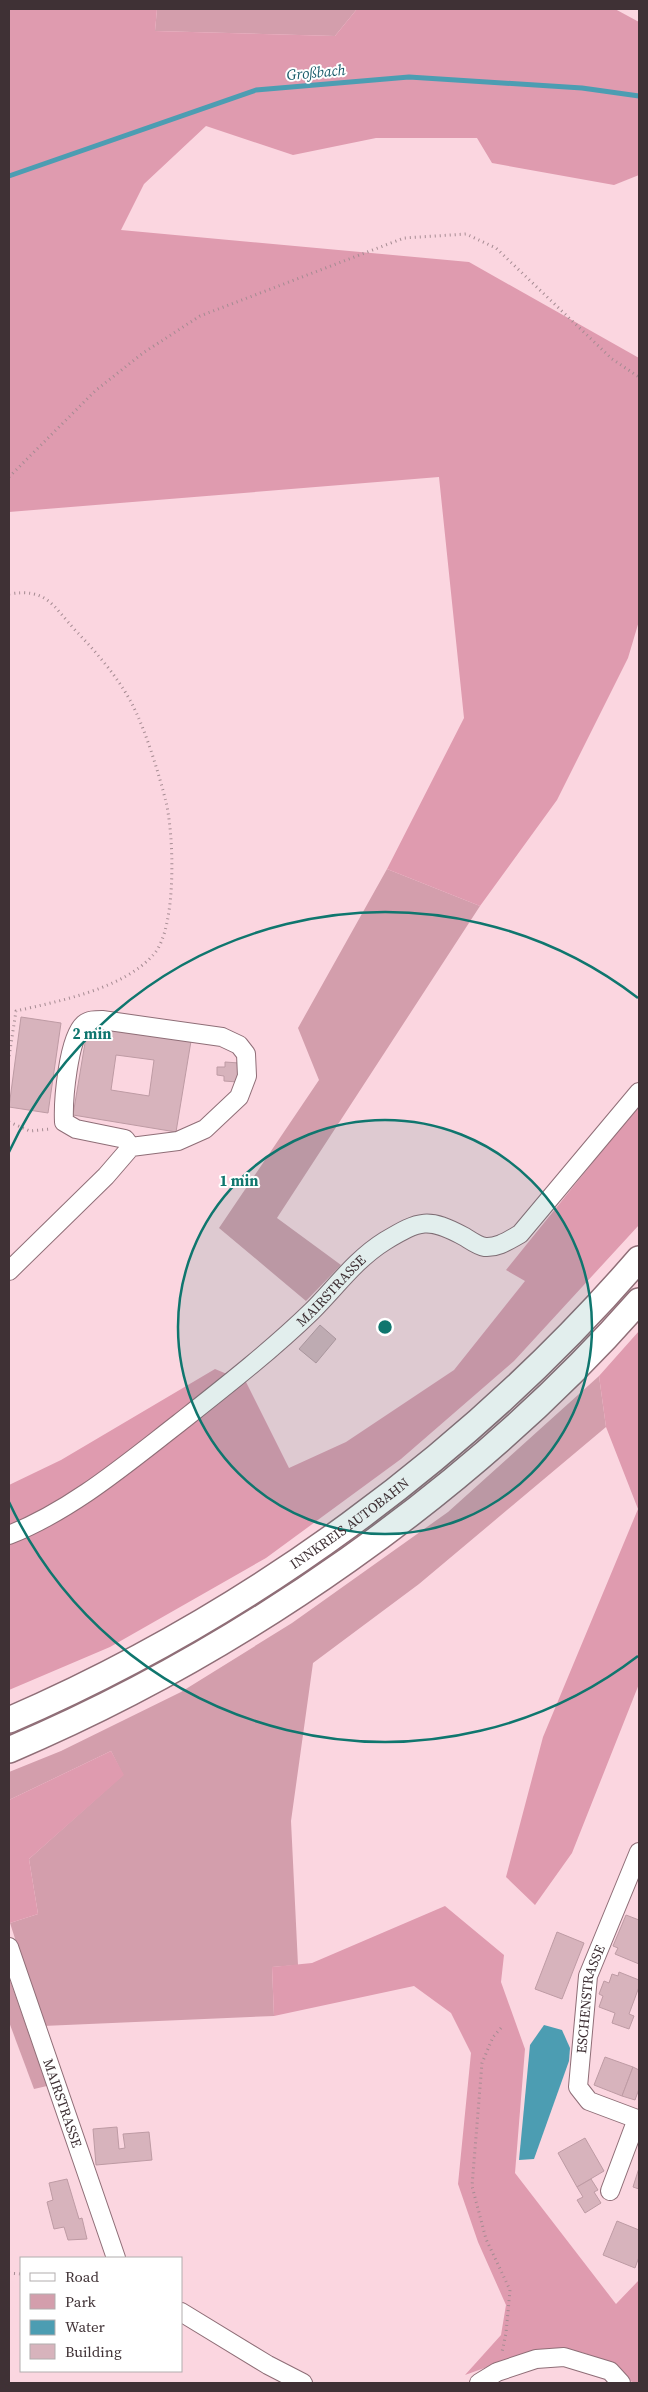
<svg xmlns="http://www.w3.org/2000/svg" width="648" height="2392" viewBox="0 0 648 2392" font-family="'Source Serif 4',serif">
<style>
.green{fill:#d39eac}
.forest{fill:#df9baf}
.water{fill:#4c9db2}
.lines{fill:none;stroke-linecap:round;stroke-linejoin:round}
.stream{stroke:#4c9db2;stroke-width:5}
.building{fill:#d7b3bc;stroke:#be9ba4;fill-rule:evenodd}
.minor-casing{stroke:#8f6e77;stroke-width:20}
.highway-casing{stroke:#8f6e77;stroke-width:28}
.path{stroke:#a58b92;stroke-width:3;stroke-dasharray:1 4;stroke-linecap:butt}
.minor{stroke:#fff;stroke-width:18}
.highway{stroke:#fff;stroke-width:25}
.ring{fill:none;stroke:#0f766e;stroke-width:2.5}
.labels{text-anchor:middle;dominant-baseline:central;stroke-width:4;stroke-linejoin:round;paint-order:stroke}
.street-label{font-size:14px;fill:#3f3135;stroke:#fff}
.water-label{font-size:15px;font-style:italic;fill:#175a69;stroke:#fff}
.centre{fill:#0f766e;stroke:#fff;stroke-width:2.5}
.ring-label{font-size:15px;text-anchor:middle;font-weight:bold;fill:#0f766e;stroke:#fff;stroke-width:4;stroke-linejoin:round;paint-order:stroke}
</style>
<rect width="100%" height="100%" fill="#fbd6e0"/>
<g class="green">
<path d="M157 9H357L335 36 155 31Z"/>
<path d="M387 869 480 906 277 1218 341 1265 306 1301 219 1228 319 1080 298 1028Z"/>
<path d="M599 1376 606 1427 419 1584 313 1663 291 1821 298 1965 272 1967 274 2016 43 2026 10 1923 38 1914 29 1859 123 1775 111 1751 9 1800V1772L61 1751 181 1692 292 1623 448 1512Z"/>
<path d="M9 1977 47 2086 34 2089 9 2022Z"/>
</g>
<g class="forest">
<path d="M9 9H157L155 31 335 36 357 9H615L639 22V175L614 185 492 163 477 138H376L293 155 206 126 144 184 121 230 469 262 639 358V621L628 658 557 800 480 906 387 869 464 718 439 477 9 512Z"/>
<path d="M639 1105V1225L514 1361 401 1459 266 1558 110 1647 9 1690V1485L61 1460 215 1369 246 1382 289 1468 346 1442 454 1370 525 1281 506 1270Z"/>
<path d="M639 1331V1684L572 1853 535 1905 506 1877 543 1737 638 1509 606 1427 599 1376Z"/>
<path d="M111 1751 124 1775 29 1859 38 1914 10 1923 9 1800Z"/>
<path d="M445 1906 504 1955 501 1982 525 2049 515 2173 616 2304 639 2280V2383C624 2383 615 2367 601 2360 556 2336 509 2360 465 2375L501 2335 506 2305 478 2242 458 2184 471 2053 451 2013 414 1986 274 2016 272 1967 312 1963Z"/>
</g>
<path class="water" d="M544 2025 562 2030 570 2048 569 2061 534 2159 519 2160 530 2045Z"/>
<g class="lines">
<path class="stream" d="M9 176 256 90 409 77 582 88 639 96"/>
</g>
<g class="building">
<path d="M21 1017 61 1023 48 1113 9 1107Z"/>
<path d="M88 1025 191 1041 176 1132 73 1115ZM116 1055 154 1060 149 1096 111 1090Z"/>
<path d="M225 1062 239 1063 238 1082 224 1081V1076L217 1075V1067H225Z"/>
<path d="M320 1325 336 1339 316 1363 299 1349Z"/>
<path d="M626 1915 639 1920V1964L615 1954 618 1948 613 1946Z"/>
<path d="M557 1932 584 1943 562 1999 535 1989Z"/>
<path d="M619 1972 639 1980V1987L629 2014 634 2016 629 2029 612 2023 615 2013 599 2007 603 1996 599 1994 604 1981 609 1983 612 1974 618 1976Z"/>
<path d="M605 2057 633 2067 622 2096 594 2085Z"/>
<path d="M633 2067 639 2070V2089L635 2100 622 2096Z"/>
<path d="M117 2127 119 2149 125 2148 123 2134 149 2132 152 2160 96 2165 93 2129Z"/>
<path d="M585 2138 604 2171 577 2187 558 2153Z"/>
<path d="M639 2168V2189L633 2187Z"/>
<path d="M67 2179 79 2219 82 2218 87 2239 68 2240 64 2227 54 2229 47 2202 53 2200 49 2183Z"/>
<path d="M591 2179 598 2190 594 2192 601 2203 585 2213 577 2200 583 2197 577 2187Z"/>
<path d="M617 2221 639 2230V2257L635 2268 603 2255Z"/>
</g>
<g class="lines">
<defs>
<g id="minor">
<path d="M9 1271 106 1176 131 1147 178 1141 205 1129 239 1097 247 1076 246 1054 239 1045 222 1037 102 1020C95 1020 89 1020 84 1024 68 1038 63 1101 64 1122L76 1129 125 1139 131 1147"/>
<path id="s1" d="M9 1535C72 1510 126 1464 179 1423 222 1389 272 1350 312 1311 336 1287 356 1259 385 1241 420 1220 428 1217 465 1237 470 1240 478 1246 485 1247 498 1248 509 1240 520 1234L639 1092"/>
<path id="s2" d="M9 1947 116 2258"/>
<path id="s3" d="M637 2119 589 2101 578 2087 588 1976 639 1852"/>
<path d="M610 2191 637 2119H639"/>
<path d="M181 2312 268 2365 303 2383"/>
<path d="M479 2383 497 2372 536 2359 564 2357 610 2371 621 2383"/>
</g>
<g id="highway">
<path id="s4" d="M9 1720C249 1616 468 1456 639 1259"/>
<path d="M9 1750C240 1652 473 1490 639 1301"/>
</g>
</defs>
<use href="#minor" class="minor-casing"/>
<use href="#highway" class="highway-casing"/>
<g class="path">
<path d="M9 477 95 391 143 353 200 316 404 238 466 234 496 248 612 359 639 377"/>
<path d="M9 594C47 588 52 605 76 631 96 652 117 676 131 702 145 728 159 774 166 802 174 835 177 928 154 954 124 989 59 1001 16 1011L9 1057"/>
<path d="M9 1122 30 1131 50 1129"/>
<path d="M501 2028 493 2037 482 2063 472 2186 486 2239 510 2290 506 2333 502 2352"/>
<path d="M9 2273 21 2274"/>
</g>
<use href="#minor" class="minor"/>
<use href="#highway" class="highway"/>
</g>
<circle cx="385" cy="1327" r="207" fill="#0f766e" fill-opacity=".12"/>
<g class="ring">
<circle cx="385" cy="1327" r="207"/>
<path d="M638 1656A415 415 0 0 1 9 1502M9 1152A415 415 0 0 1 638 998"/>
</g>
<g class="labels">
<g class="street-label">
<text stroke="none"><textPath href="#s1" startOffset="406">MAIRSTRASSE</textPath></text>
<text stroke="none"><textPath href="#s4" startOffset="394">INNKREIS AUTOBAHN</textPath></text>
<text stroke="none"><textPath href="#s3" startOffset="158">ESCHENSTRASSE</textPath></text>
<text stroke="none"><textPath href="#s2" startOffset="165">MAIRSTRASSE</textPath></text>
</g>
<g class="water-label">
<text transform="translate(316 72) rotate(-5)">Großbach</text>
</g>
</g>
<circle cx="385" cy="1327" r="8" class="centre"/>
<g class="ring-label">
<text x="92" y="1039">2 min</text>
<text x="239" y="1186">1 min</text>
</g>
<rect width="648" height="2392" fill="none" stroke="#3f3135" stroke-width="20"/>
<rect x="20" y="2257" width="162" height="115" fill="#ffffff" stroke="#b2adae"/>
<rect x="30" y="2273" width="25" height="8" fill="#ffffff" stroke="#b2adae"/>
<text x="65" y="2282" font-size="15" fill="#3f3135">Road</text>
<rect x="30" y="2294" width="25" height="15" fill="#d39eac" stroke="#b2adae"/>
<text x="65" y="2307" font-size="15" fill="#3f3135">Park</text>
<rect x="30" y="2320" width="25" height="15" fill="#4c9db2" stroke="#b2adae"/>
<text x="65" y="2332" font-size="15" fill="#3f3135">Water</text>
<rect x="30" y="2344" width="25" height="15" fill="#d7b3bc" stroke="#b2adae"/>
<text x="65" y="2357" font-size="15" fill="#3f3135">Building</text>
</svg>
